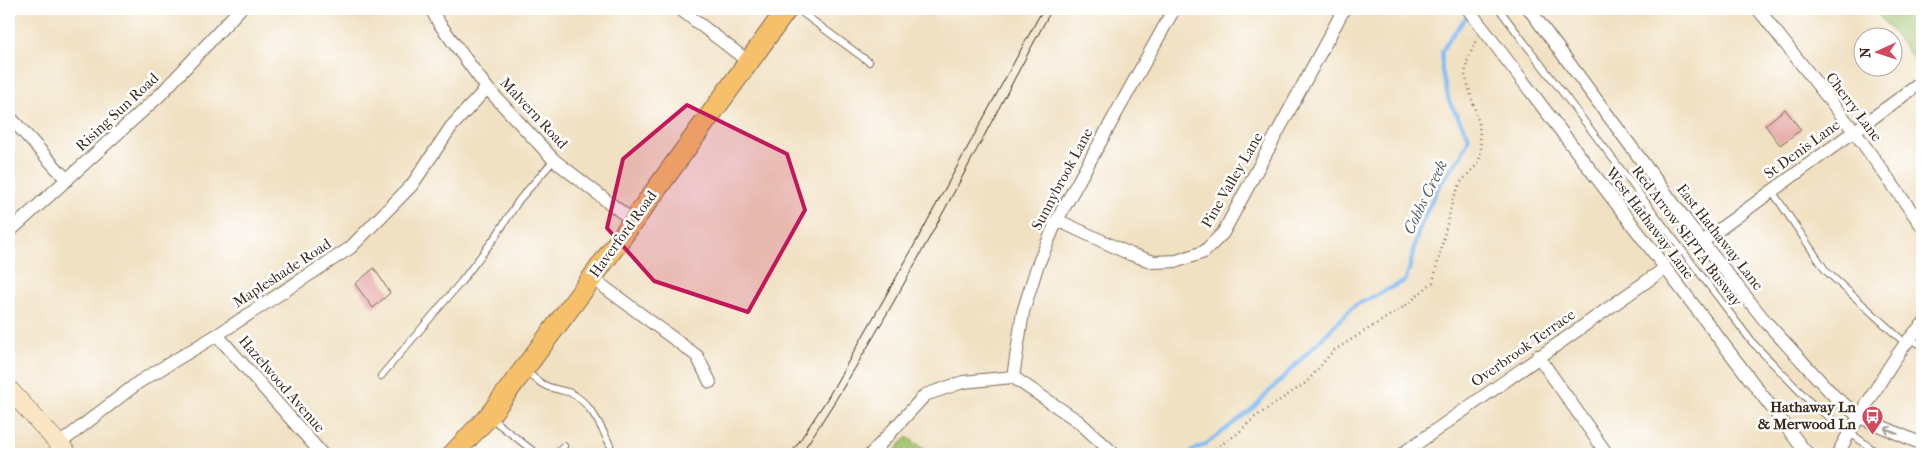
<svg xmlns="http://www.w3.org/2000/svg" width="1931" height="463" viewBox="0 0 1931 463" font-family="'IM FELL French Canon',serif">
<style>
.green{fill:#9ec069;stroke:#6c7544}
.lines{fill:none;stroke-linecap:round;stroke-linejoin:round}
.stream{stroke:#80bcf2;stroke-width:4}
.building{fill:#e7afad}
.lane-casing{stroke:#7b6a58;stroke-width:8}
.street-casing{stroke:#7b6a58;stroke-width:14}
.secondary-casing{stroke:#7b6a58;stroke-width:19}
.primary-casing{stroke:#7b6a58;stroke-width:22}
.path{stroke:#7b6a58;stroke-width:2.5;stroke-dasharray:1 4;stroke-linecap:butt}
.lane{stroke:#fff;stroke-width:6}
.street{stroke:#fff;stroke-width:12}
.secondary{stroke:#fbe6c4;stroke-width:18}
.primary{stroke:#f6c06b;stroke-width:20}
.tram{stroke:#3b2a1e;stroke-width:1}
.oneway{stroke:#a79f9a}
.marked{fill:#c2185b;fill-opacity:0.2;stroke:#c2185b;stroke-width:4;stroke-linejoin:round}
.labels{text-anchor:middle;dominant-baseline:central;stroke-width:5;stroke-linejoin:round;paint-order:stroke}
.street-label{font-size:15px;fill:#3b2a1e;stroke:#fff}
.poi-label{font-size:15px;font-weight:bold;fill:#3b2a1e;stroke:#fff;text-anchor:end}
.water-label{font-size:16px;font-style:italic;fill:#535d68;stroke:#fff}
</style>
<rect width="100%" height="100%" fill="#fff"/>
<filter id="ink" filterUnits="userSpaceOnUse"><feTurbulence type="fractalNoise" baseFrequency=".02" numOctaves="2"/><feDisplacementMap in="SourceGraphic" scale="10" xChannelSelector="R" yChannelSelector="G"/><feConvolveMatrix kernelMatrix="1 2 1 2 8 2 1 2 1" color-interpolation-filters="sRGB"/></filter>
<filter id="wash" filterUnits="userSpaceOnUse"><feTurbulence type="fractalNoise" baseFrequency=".0096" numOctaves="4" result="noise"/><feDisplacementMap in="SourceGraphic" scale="20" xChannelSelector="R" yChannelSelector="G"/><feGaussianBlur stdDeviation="1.12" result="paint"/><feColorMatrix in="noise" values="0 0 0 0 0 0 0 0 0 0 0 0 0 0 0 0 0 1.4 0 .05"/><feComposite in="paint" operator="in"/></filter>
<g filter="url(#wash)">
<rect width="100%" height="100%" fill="#f1e1c3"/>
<g class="green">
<path d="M1874 9H1922V62L1919 65Z"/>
<path d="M907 437 932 454H892Z"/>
</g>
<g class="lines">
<path class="stream" d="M1186 454 1206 444 1251 410 1354 306 1405 281C1413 263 1413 243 1421 225 1427 211 1433 196 1441 183 1451 168 1464 155 1469 137L1449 101 1442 71V52L1447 42 1468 15"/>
</g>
<g id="blocks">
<g class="building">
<path d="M1785 109 1801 130 1780 145 1765 125Z"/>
<path d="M374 268 390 293 373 308 355 284Z"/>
</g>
</g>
</g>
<g filter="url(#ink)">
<use href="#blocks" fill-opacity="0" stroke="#7b6a58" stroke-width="1"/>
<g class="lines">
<defs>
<g id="lane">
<path d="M797 9 869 62"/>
<path d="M903 9H904"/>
<path d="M1499 9 1752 342 1814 406 1879 454"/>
<path d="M1772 191 1826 271 1905 343"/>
<path d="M1909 339 1922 345"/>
<path d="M527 371C535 380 544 387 556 389 561 391 567 391 571 393 591 403 601 427 610 445"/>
<path d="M381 376 461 282 496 236 519 200 554 160"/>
<path d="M492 419 537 454"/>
<path d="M556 454 564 446"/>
</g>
<g id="street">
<path d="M431 9 439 23 487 88 554 160 633 221"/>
<path d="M680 9 749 62"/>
<path d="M1468 9 1804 450 1809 454"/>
<path d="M1529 9 1702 242 1766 322 1835 397 1860 417 1922 444"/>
<path d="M1758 9 1854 131 1922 226"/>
<path d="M9 116 67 180"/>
<path d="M1057 220 1130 254 1154 262 1177 261 1204 252 1223 233 1344 9"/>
<path d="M9 232 160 95 240 9"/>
<path d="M1702 242 1922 82"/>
<path d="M592 278 697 356 710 382"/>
<path d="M217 335 322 454"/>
<path d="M1538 356 1607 454"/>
<path d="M1013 377 1023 312 1037 267 1057 220 1174 9"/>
<path d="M59 444 139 382 217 335 350 248 412 185 451 127 487 88"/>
<path d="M871 454 925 395 963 382 1013 377 1078 421 1114 454"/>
<path d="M1402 454 1664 269"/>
<path d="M1838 454C1846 436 1857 421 1867 404 1884 376 1899 348 1922 325"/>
</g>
<path id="secondary" d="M9 389 68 454"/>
<path id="primary" d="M453 454 489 416 592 278 787 9"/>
</defs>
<use href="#lane" class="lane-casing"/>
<use href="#street" class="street-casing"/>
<use href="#secondary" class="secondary-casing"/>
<use href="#primary" class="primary-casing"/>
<path class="path" d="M1207 454 1237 434 1255 417 1307 382 1333 351 1405 306 1433 282 1453 199 1461 182 1479 162 1481 149 1479 124 1465 75 1467 62 1476 40"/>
<use href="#lane" class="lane"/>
<use href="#street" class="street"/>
<use href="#secondary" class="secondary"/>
<use href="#primary" class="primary"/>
<g class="tram">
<path d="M791 454 827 399 905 262 1043 9"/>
<path d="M801 454C895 312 971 158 1052 9"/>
</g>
</g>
<defs><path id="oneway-shaft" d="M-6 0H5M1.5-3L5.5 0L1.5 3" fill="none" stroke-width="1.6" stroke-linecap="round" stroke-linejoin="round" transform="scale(1.25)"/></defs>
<use class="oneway" href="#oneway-shaft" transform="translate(1891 431) rotate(-156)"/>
</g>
<path class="marked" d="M687 105 787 154 805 210 748 312 654 281 607 228 623 159Z"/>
<defs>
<symbol id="bus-pin" viewBox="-11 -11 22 30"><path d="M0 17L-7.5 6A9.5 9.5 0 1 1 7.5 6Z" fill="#d1495b" stroke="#fff"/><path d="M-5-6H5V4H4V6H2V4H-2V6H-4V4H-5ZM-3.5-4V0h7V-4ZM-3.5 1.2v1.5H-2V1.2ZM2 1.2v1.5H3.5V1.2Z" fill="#fff"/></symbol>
</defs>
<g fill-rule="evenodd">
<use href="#bus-pin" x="1860" y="404" width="25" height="34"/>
</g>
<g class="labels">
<g class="street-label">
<text transform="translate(1854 107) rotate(53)">Cherry Lane</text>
<text transform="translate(117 112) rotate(-43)">Rising Sun Road</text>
<text transform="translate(534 113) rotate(47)">Malvern Road</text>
<text transform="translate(1802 149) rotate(-36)">St Denis Lane</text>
<text transform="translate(1062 179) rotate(-62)">Sunnybrook Lane</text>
<text transform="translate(1232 180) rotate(-60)">Pine Valley Lane</text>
<text transform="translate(1650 223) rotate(53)">West Hathaway Lane</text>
<text transform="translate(623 234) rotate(-54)">Haverford Road</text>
<text transform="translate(1687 236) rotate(53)">Red Arrow SEPTA Busway</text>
<text transform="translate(1720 237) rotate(52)">East Hathaway Lane</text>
<text transform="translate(282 273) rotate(-33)">Mapleshade Road</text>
<text transform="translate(1523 348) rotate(-35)">Overbrook Terrace</text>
<text transform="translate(282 384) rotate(49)">Hazelwood Avenue</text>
</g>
<g class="poi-label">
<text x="1856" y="407">Hathaway Ln<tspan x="1856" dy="17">&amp; Merwood Ln</tspan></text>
</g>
<g class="water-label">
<text transform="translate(1425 197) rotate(-64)">Cobbs Creek</text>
</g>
</g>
<rect width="1931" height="463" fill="none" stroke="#fff" stroke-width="30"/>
<g transform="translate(1878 52) rotate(267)"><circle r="24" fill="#ffffff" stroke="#b1aaa5"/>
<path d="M0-4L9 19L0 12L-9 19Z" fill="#d1495b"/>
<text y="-8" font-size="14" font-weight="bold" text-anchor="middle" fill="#3b2a1e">N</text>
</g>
</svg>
